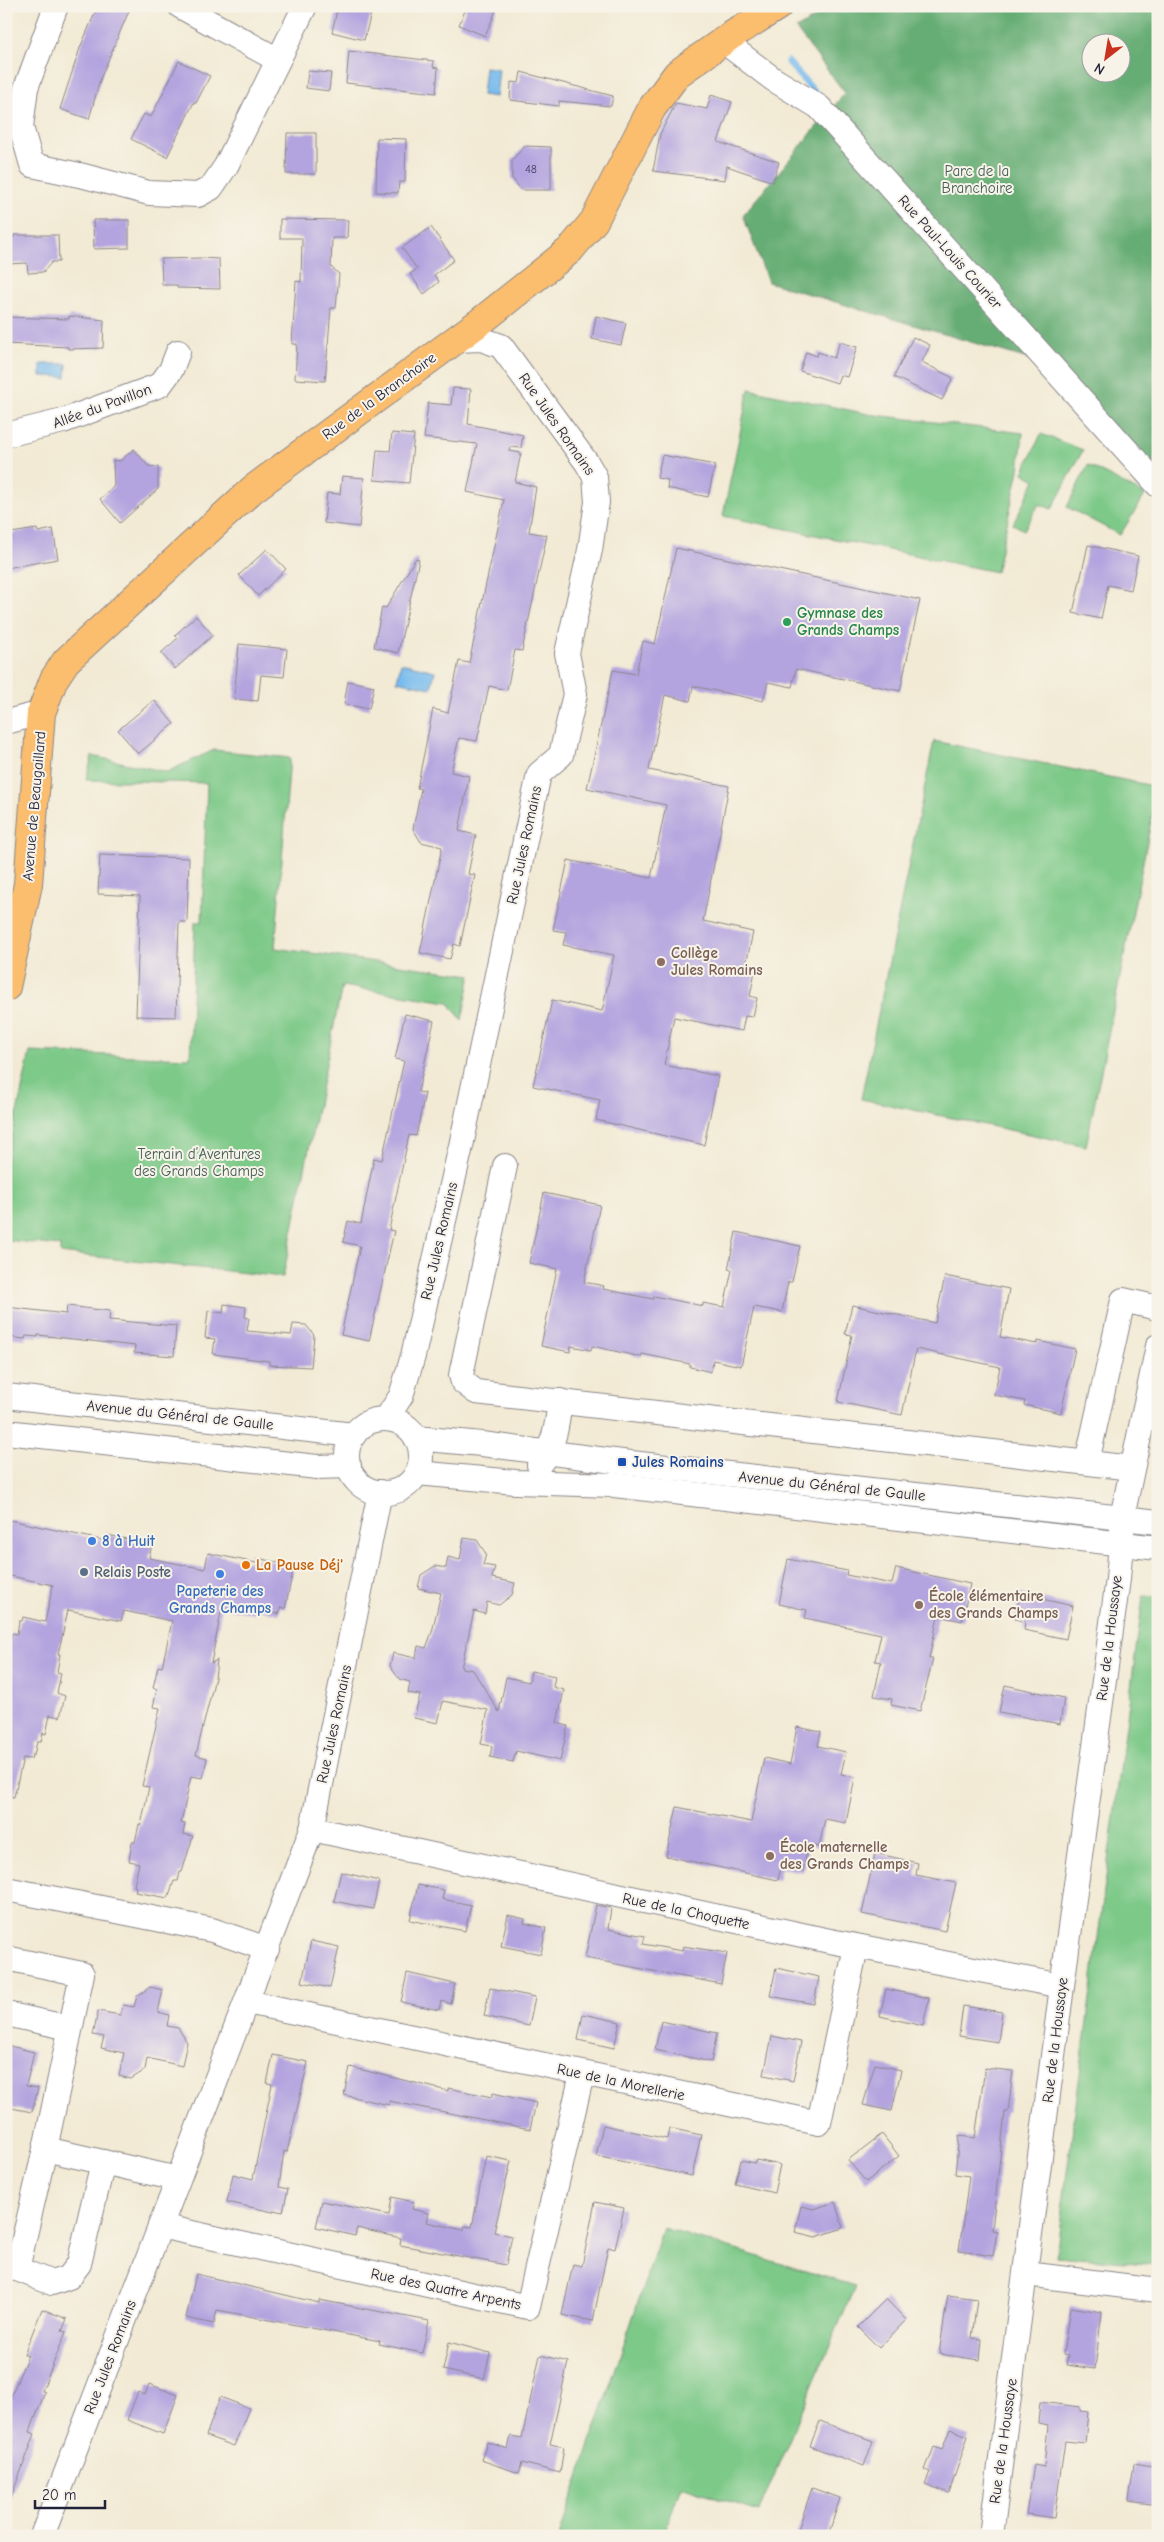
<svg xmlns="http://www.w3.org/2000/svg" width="1164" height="2542" viewBox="0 0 1164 2542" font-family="'Comic Neue',sans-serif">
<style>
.green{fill:#7dc988;stroke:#507662}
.forest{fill:#66ad74;stroke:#446858;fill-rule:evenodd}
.water{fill:#77bbed;stroke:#4c6e94}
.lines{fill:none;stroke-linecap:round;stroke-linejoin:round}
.stream{stroke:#77bbed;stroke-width:7}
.building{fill:#b3a4df}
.minor-casing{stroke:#8a8688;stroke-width:26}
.major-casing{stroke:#8a8688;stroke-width:30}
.minor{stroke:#fff;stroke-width:24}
.major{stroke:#fbbd6e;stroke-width:28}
.leisure-dot{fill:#2e9e5b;stroke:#f7f3e8;stroke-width:2}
.education-dot{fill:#8d6e63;stroke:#f7f3e8;stroke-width:2}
.transit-dot{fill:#1a4fb4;stroke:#f7f3e8;stroke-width:2}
.shop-dot{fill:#3f7fe0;stroke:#f7f3e8;stroke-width:2}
.food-dot{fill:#e8710a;stroke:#f7f3e8;stroke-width:2}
.service-dot{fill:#5c6f8a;stroke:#f7f3e8;stroke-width:2}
.labels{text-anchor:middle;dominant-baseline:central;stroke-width:4;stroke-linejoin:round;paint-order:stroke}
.number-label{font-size:12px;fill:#464264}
.park-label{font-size:15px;fill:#425c56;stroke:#f7f3e8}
.street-label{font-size:15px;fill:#22223b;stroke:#f7f3e8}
.leisure-label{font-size:15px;font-weight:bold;fill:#27864d;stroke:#f7f3e8;text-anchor:start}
.education-label{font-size:15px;font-weight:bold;fill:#785e54;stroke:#f7f3e8;text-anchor:start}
.transit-label{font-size:15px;font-weight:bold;fill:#164399;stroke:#f7f3e8;text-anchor:start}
.shop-label{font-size:15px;font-weight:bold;fill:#366cbe;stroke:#f7f3e8;text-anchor:start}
.food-label{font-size:15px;font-weight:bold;fill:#c56008;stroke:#f7f3e8;text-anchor:start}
.service-label{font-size:15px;font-weight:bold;fill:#4e5e75;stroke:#f7f3e8;text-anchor:start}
</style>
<rect width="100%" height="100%" fill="#f7f3e8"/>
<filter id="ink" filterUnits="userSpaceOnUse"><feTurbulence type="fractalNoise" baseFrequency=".02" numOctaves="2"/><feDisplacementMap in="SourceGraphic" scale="10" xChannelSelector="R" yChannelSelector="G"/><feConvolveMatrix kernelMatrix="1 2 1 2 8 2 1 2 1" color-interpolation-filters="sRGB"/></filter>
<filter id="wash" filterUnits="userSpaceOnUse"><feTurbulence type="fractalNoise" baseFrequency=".0096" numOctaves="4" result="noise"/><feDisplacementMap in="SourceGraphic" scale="20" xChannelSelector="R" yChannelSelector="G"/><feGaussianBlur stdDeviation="1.12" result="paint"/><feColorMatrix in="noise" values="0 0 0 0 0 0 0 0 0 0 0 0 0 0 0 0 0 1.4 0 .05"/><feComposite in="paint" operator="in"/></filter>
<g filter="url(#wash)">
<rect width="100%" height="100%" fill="#f2ead4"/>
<g class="green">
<path d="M749 389 868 414 1023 433 1019 470 996 572 723 516Z"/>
<path d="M1041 434 1083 450 1052 509 1039 504 1024 530 1013 524 1035 480 1023 473Z"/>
<path d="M1088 465 1145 495 1120 535 1067 507Z"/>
<path d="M934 741 1158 787 1086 1146 861 1099Z"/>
<path d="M214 750 290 758 275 948 471 975 462 1020 448 1002 342 986 283 1277 60 1253V1246L6 1240V1164L30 1052 190 1058 195 922H202L207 783 86 780 92 756 167 772Z"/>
<path d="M1143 1596 1158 1597V2265L1056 2256Z"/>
<path d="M663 2228 855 2286 759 2511 681 2486 663 2536H559Z"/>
</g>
<path class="forest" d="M835 6H1158V485L1052 366 768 282 743 215 845 93 796 29ZM1092 42H1122V72H1092Z"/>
<g class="water">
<path d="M485 67 499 69 496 97 482 95Z"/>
<path d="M41 364H67L66 377 41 376Z"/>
<path d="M401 663 435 671 431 688 397 681Z"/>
</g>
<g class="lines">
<path class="stream" d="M788 62 817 95"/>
</g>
<g id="blocks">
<g class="building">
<path d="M98 6H131L101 77 89 119 60 109 80 48Z"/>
<path d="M338 6H373L364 40 332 32Z"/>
<path d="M467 6H498L485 36 459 25Z"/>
<path d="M349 51 434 61 433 67 438 68 436 93 346 83Z"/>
<path d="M179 61 210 76 196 103 194 102 167 157 131 139 144 114 151 117Z"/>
<path d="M308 71 331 73 329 91 306 88Z"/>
<path d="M521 72 613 96 611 106 559 101V106L510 100 511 82 519 83Z"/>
<path d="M711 95 732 102 718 142 779 162 773 182 727 166 725 180 653 171 660 134 676 103 707 109Z"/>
<path d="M287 133H316V174H286Z"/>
<path d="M377 138 406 139 405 182H399L398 193 376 192Z"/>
<path d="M525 146 551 147V190H521L512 178V160Z"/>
<path d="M280 219 348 220 347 238H332L331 267 339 274 336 308H331L325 381 295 379 297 344H292L296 281 301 282 302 238H280Z"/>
<path d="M93 220H129V248L94 249Z"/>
<path d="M431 227 454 260 434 275 439 282 424 294 410 274 417 269 402 248Z"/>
<path d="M14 235H58L59 262H52L43 272 28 273 27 263 6 264V238L14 237Z"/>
<path d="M201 258 219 259 220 289 177 288V285H162L161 259Z"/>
<path d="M69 316 104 320 103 348 68 349V347L6 344V317L69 319Z"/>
<path d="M596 316 626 323 621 345 592 339Z"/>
<path d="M913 337 930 345 922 362 953 378 942 400 894 377Z"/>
<path d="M840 342 857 347 847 377 840 375 837 383 800 371 806 352 817 356 818 352 834 358Z"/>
<path d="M453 388 471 389 468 424 523 435 521 448 510 447 509 451 521 453 515 482 536 487 529 532 547 535 522 651 515 650 507 690 489 686 477 741 459 738 451 772 469 776 459 831 476 835 468 874 475 875 467 913 460 946 454 944 450 959 420 953 442 847 421 842 413 829 421 789 417 788 433 709 448 713 459 661 469 663 504 500 467 492 477 444 424 438 428 403 451 405Z"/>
<path d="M392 433 414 435 409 483 374 480 377 450 390 451Z"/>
<path d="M134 449 148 466 158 467V489L120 523 100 499 114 486 113 460 120 461Z"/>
<path d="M662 455 715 465 708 497 667 488 668 480 657 478Z"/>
<path d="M342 476 364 478 359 527 324 523 327 493 340 494Z"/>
<path d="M37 529 38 532 53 529 58 559 6 568V540L12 539 11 533Z"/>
<path d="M1088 545 1138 556 1131 590 1108 585 1101 619 1073 613Z"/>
<path d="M676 548 920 600 900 691 796 669 792 687 768 682 763 701 693 686 690 701 665 695 649 770 729 786 703 921 753 932 745 969 755 971 750 996 757 998 753 1017 745 1016 742 1031 674 1017 664 1065 718 1076 704 1145 596 1120 600 1100 533 1086 552 1000 602 1011 614 955 563 945 566 932 553 930 568 860 651 878 666 805 587 788 613 670 636 674 643 641 655 644Z"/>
<path d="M267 549 286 569 258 596 239 575Z"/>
<path d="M416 558 419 560 398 653 374 647 382 607 386 608Z"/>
<path d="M196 616 213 635 175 669 161 653 178 638 175 635Z"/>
<path d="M239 644 287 649 284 677 261 675 258 701 234 699Z"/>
<path d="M348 681 374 686 369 709 344 704Z"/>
<path d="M154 700 174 724 138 754 118 730Z"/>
<path d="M100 855 189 858 187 922H179L176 1017 136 1016 140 896 98 894Z"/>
<path d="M405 1014 434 1021 418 1092 425 1093 416 1136 409 1135 389 1230 394 1231 369 1341 341 1335 360 1246 343 1242 348 1221 361 1224 374 1158 382 1160 404 1061 395 1059Z"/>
<path d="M544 1193 600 1205 584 1282 604 1286 603 1289 653 1299 654 1296 703 1306V1303L724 1307 732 1270 728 1269 736 1232 800 1246 792 1282H788L782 1312 754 1307 741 1366 713 1360 711 1372 690 1367V1364L642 1354 641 1357 592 1346 591 1350 571 1346 570 1352 541 1346 557 1269 529 1263Z"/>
<path d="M945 1276 1009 1289 1000 1337 1037 1344 1038 1341 1075 1349 1061 1413 1024 1405 1025 1401 994 1395 1000 1367 916 1349 902 1415 838 1402 852 1335 845 1334 852 1305 935 1323Z"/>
<path d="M224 1304 246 1307 245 1317 249 1318 247 1331 291 1335 293 1324 306 1325 314 1335 311 1367 269 1365V1361L213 1354 215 1339 205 1338 208 1311 223 1313Z"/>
<path d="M67 1306 110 1311 109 1320 176 1326 174 1356 134 1353 135 1346 38 1335V1337L26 1336 25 1339 6 1337V1307L66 1314Z"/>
<path d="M10 1520 106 1541 107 1535 152 1544 149 1558 205 1569 208 1553 256 1563 257 1558 294 1566 285 1609 281 1607 279 1614 256 1608 254 1614 222 1607 211 1663 217 1660 215 1678 196 1755 207 1758 203 1778 191 1776 181 1823 185 1824 183 1834 193 1836 182 1872H180L178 1881H174L168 1898 135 1892 136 1887 134 1886 139 1863 129 1861 132 1842H135L139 1824 141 1825 149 1787 142 1786 160 1708 153 1707 157 1689 153 1688 158 1666 162 1667 172 1621 124 1611 121 1621 68 1610 58 1654H60L57 1672 61 1673 57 1693 65 1696 60 1717 50 1715 46 1734 43 1733 41 1742H37L34 1755H32L31 1759 23 1758 14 1797 6 1796V1643H10L12 1633 17 1634 19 1621H22L23 1617 45 1622 53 1585 6 1575V1527L9 1528Z"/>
<path d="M464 1538 477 1540 486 1554 483 1565 495 1567 492 1578 515 1583 512 1595 499 1605 487 1602 485 1614 474 1611 461 1668 473 1670 499 1712 506 1677 529 1682 531 1671 555 1676 553 1687 564 1690 557 1723 568 1726 560 1761 516 1751 513 1762 490 1757 492 1746 481 1744 488 1710 443 1701 438 1723 414 1718 420 1695 408 1693 410 1682 399 1679 390 1666 393 1653 416 1658 418 1646 426 1648 432 1632 441 1593 418 1588 421 1575 435 1566 446 1568 448 1557 460 1560Z"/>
<path d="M788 1559 847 1571 846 1575 892 1584 896 1568 970 1584 962 1621 938 1616 929 1659H933L920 1711 891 1705 892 1699 874 1696 881 1662 875 1661 881 1634 805 1618 807 1610 779 1604Z"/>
<path d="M1020 1594 1073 1606 1066 1639 1024 1630 1025 1622 1015 1619Z"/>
<path d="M1005 1685 1064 1698 1060 1724 999 1712Z"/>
<path d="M797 1727 821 1732 818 1746 846 1752 841 1774 855 1777 846 1823 825 1819 819 1847 808 1845 803 1872 781 1868 778 1880 666 1856 677 1807 751 1822 764 1758 790 1764Z"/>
<path d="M875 1853 918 1863 916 1875 956 1883 945 1931 862 1914Z"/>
<path d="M341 1872 379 1881 373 1909 334 1901Z"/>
<path d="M418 1885 444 1890 442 1899 471 1905 465 1931 410 1920Z"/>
<path d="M596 1905 611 1908 608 1929 645 1936 643 1944 682 1951 683 1946 727 1953 721 1984 585 1958Z"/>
<path d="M508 1915 525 1919 524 1923 546 1928 541 1954 501 1946Z"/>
<path d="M311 1941 339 1947 330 1988 302 1982Z"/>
<path d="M776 1968 819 1977 814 2004 770 1996Z"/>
<path d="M407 1973 455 1984 451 2004 441 2001 439 2010 401 2002Z"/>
<path d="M150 1987 163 1990 158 2012 169 2015 167 2026 178 2028 187 2042 182 2066 147 2058 145 2070 131 2079 119 2076 124 2053 101 2048 104 2037 93 2035 98 2011 120 2015 123 2005 134 2007 137 1996Z"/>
<path d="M490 1988 535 1997 529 2026 484 2016Z"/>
<path d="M886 1989 929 1998 923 2026 880 2016Z"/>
<path d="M963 2006 1002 2012 998 2042 959 2036Z"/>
<path d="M583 2014 620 2022 614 2048 578 2040Z"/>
<path d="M661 2021 717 2033 711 2062 655 2050Z"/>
<path d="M772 2036 801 2042 793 2081 764 2075Z"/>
<path d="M6 2045 34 2052 26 2086 38 2088 32 2112 6 2107Z"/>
<path d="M273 2055 308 2062 287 2152 284 2151 279 2187 288 2189 283 2212 273 2210V2212L227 2202 233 2174 253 2179 272 2084 267 2083Z"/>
<path d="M875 2064 901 2070 892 2111 863 2105Z"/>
<path d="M350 2067 448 2091V2088L492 2097 493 2093 536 2103 530 2129 389 2101V2105L344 2095Z"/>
<path d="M985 2068 1013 2071 1008 2112H1005L992 2230 997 2231 993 2256 959 2251 969 2176 955 2174 959 2136 975 2138Z"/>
<path d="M603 2125 667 2139 669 2128 701 2135 692 2176 596 2156Z"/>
<path d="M882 2134 899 2156 866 2182 848 2160Z"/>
<path d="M486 2156 511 2161 494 2232 512 2236 506 2265 400 2245 401 2238 357 2228 355 2236 316 2227 322 2201 389 2215 392 2197 414 2202 412 2209 428 2213 426 2222 464 2230V2226L472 2227Z"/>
<path d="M741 2160 755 2163 756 2160 780 2165 774 2193 735 2184Z"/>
<path d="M595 2202 624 2208 615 2249 608 2247 593 2321 562 2315 573 2264 582 2266Z"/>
<path d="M835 2202 843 2228 816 2237 795 2232 801 2206 814 2209Z"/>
<path d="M196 2274 319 2303V2300L429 2321 422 2353 379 2344 380 2341 217 2310 214 2324 186 2318Z"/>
<path d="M948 2295 977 2299 972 2338 982 2339 980 2360 939 2354Z"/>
<path d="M886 2299 906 2320 879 2348 858 2327Z"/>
<path d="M1070 2307 1102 2312 1095 2369 1066 2365 1068 2356 1063 2355Z"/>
<path d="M42 2309 67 2319 62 2331 66 2332 42 2391 45 2392 30 2432 35 2434 8 2505 6 2408 28 2355 24 2354Z"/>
<path d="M449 2342 490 2353 484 2379 443 2370Z"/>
<path d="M540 2355 568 2362 550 2444 564 2447 560 2473 522 2463 519 2473 481 2460 487 2442 508 2449 511 2436 522 2438Z"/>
<path d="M149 2384 178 2395 163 2434 127 2420 138 2392 145 2395Z"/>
<path d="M220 2397 249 2408 234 2446 206 2436Z"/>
<path d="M1040 2402 1080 2407V2411L1088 2412 1085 2443 1065 2441 1054 2518 1026 2514 1034 2465 1044 2467 1048 2425 1038 2423Z"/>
<path d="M820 2421 873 2441 864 2466 810 2446Z"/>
<path d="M950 2429 968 2436 949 2493 925 2484 930 2472 925 2470 934 2447 942 2450Z"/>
<path d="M1134 2463 1158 2467V2505L1129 2501Z"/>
<path d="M812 2488 840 2498 828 2536H796Z"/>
</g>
</g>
</g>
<g filter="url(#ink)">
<use href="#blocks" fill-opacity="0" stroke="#8a8688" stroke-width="1"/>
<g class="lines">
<defs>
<g id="minor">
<path d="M56 6 26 88 21 127 32 165 84 176 149 193 198 195 211 188 226 166 305 6"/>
<path d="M180 6 278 60"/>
<path d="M723 41 773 79 819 107 1158 485"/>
<path d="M6 435 63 421 160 385 171 370 178 352"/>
<path d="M6 722 41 713"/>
<path d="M505 1166 461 1375 463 1382 476 1392 1132 1468"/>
<path d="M6 1396 354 1435"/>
<path d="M386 1419 401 1396 413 1356 461 1146 539 774 561 755 575 694 567 653 590 550 597 502 595 477 587 463 501 346 481 339 456 340"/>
<circle cx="384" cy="1456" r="37"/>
<path d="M6 1432 317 1467 349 1466"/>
<path d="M416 1438 482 1444 622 1462 1158 1522"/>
<path d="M1087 1462 1123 1300 1158 1308"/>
<path d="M539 1465C555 1444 557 1426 560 1401"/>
<path d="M417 1473 516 1482 614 1485 1158 1548"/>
<path d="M312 1829 825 1940 1062 1986"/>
<path d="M6 1889 212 1930 267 1949"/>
<path d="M6 1958 82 1974 45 2149"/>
<path d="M247 2002 819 2123 856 1947"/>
<path d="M6 2014 70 2028"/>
<path d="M160 2226 528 2307 582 2074"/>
<path d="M6 2265 17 2269 45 2149 178 2179"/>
<path d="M17 2269 52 2283 69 2277 79 2264 103 2162"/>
<path d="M1026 2274 1158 2290"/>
<path d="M42 2536 312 1829 380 1492"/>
<path d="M991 2536 1062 1986 1118 1579 1124 1508 1158 1346"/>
</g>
<path id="major" d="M6 987 28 884 41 713 54 679 66 661 253 489 480 322 570 250 594 221 652 108 677 74 729 37 778 6"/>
</defs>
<use href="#minor" class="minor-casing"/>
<use href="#major" class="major-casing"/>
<use href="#minor" class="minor"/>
<use href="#major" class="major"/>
</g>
</g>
<circle class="leisure-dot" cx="787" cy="622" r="5"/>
<g class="education-dot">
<circle cx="661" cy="962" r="5"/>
<circle cx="919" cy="1605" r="5"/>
<circle cx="770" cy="1856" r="5"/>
</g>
<rect class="transit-dot" x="617" y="1457" width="10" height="10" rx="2.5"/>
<g class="shop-dot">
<circle cx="92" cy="1541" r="5"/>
<circle cx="220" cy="1574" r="5"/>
</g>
<circle class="food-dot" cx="246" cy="1565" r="5"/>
<circle class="service-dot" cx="84" cy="1572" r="5"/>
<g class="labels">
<g class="number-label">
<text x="531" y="169">48</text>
</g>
<g class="park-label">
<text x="977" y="171">Parc de la<tspan x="977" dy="17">Branchoire</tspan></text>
<text x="199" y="1154">Terrain d’Aventures<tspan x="199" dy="17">des Grands Champs</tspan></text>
</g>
<g class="street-label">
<text transform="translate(950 252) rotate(48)">Rue Paul-Louis Courier</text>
<text transform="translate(379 396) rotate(-36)">Rue de la Branchoire</text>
<text transform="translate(102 406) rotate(-20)">Allée du Pavillon</text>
<text transform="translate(557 424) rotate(55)">Rue Jules Romains</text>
<text transform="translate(34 806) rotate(-85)">Avenue de Beaugaillard</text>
<text transform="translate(524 845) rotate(-78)">Rue Jules Romains</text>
<text transform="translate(439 1241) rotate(-77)">Rue Jules Romains</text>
<text transform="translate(180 1415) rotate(6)">Avenue du Général de Gaulle</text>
<text transform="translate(832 1486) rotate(6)">Avenue du Général de Gaulle</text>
<text transform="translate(1109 1638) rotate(-83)">Rue de la Houssaye</text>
<text transform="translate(334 1724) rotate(-78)">Rue Jules Romains</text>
<text transform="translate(686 1911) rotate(12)">Rue de la Choquette</text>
<text transform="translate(1055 2040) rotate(-83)">Rue de la Houssaye</text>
<text transform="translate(621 2082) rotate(12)">Rue de la Morellerie</text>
<text transform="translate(446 2289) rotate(12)">Rue des Quatre Arpents</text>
<text transform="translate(110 2357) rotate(-69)">Rue Jules Romains</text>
<text transform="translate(1003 2441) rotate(-82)">Rue de la Houssaye</text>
</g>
<g class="leisure-label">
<text x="797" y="613">Gymnase des<tspan x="797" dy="17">Grands Champs</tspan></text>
</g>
<g class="education-label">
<text x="671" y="953">Collège<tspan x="671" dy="17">Jules Romains</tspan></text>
<text x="929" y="1596">École élémentaire<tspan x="929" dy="17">des Grands Champs</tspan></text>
<text x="780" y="1847">École maternelle<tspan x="780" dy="17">des Grands Champs</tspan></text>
</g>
<g class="transit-label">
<text x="632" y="1462">Jules Romains</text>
</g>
<g class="shop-label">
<text x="102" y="1541">8 à Huit</text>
<text x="220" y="1591" text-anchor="middle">Papeterie des<tspan x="220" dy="17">Grands Champs</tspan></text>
</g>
<g class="food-label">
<text x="256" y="1565">La Pause Déj'</text>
</g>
<g class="service-label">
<text x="94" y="1572">Relais Poste</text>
</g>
</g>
<rect width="1164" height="2542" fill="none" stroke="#f7f3e8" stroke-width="25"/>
<g transform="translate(1106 58) rotate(211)"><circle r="24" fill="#f7f3e8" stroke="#a29fa3"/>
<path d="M0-4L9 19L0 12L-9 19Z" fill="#c8321e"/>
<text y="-8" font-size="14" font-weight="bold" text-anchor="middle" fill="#22223b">N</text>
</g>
<path d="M35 2500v8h70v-8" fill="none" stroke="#22223b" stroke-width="2.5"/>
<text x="42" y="2500" font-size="15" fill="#22223b" stroke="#f7f3e8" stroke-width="4" paint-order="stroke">20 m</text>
</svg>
